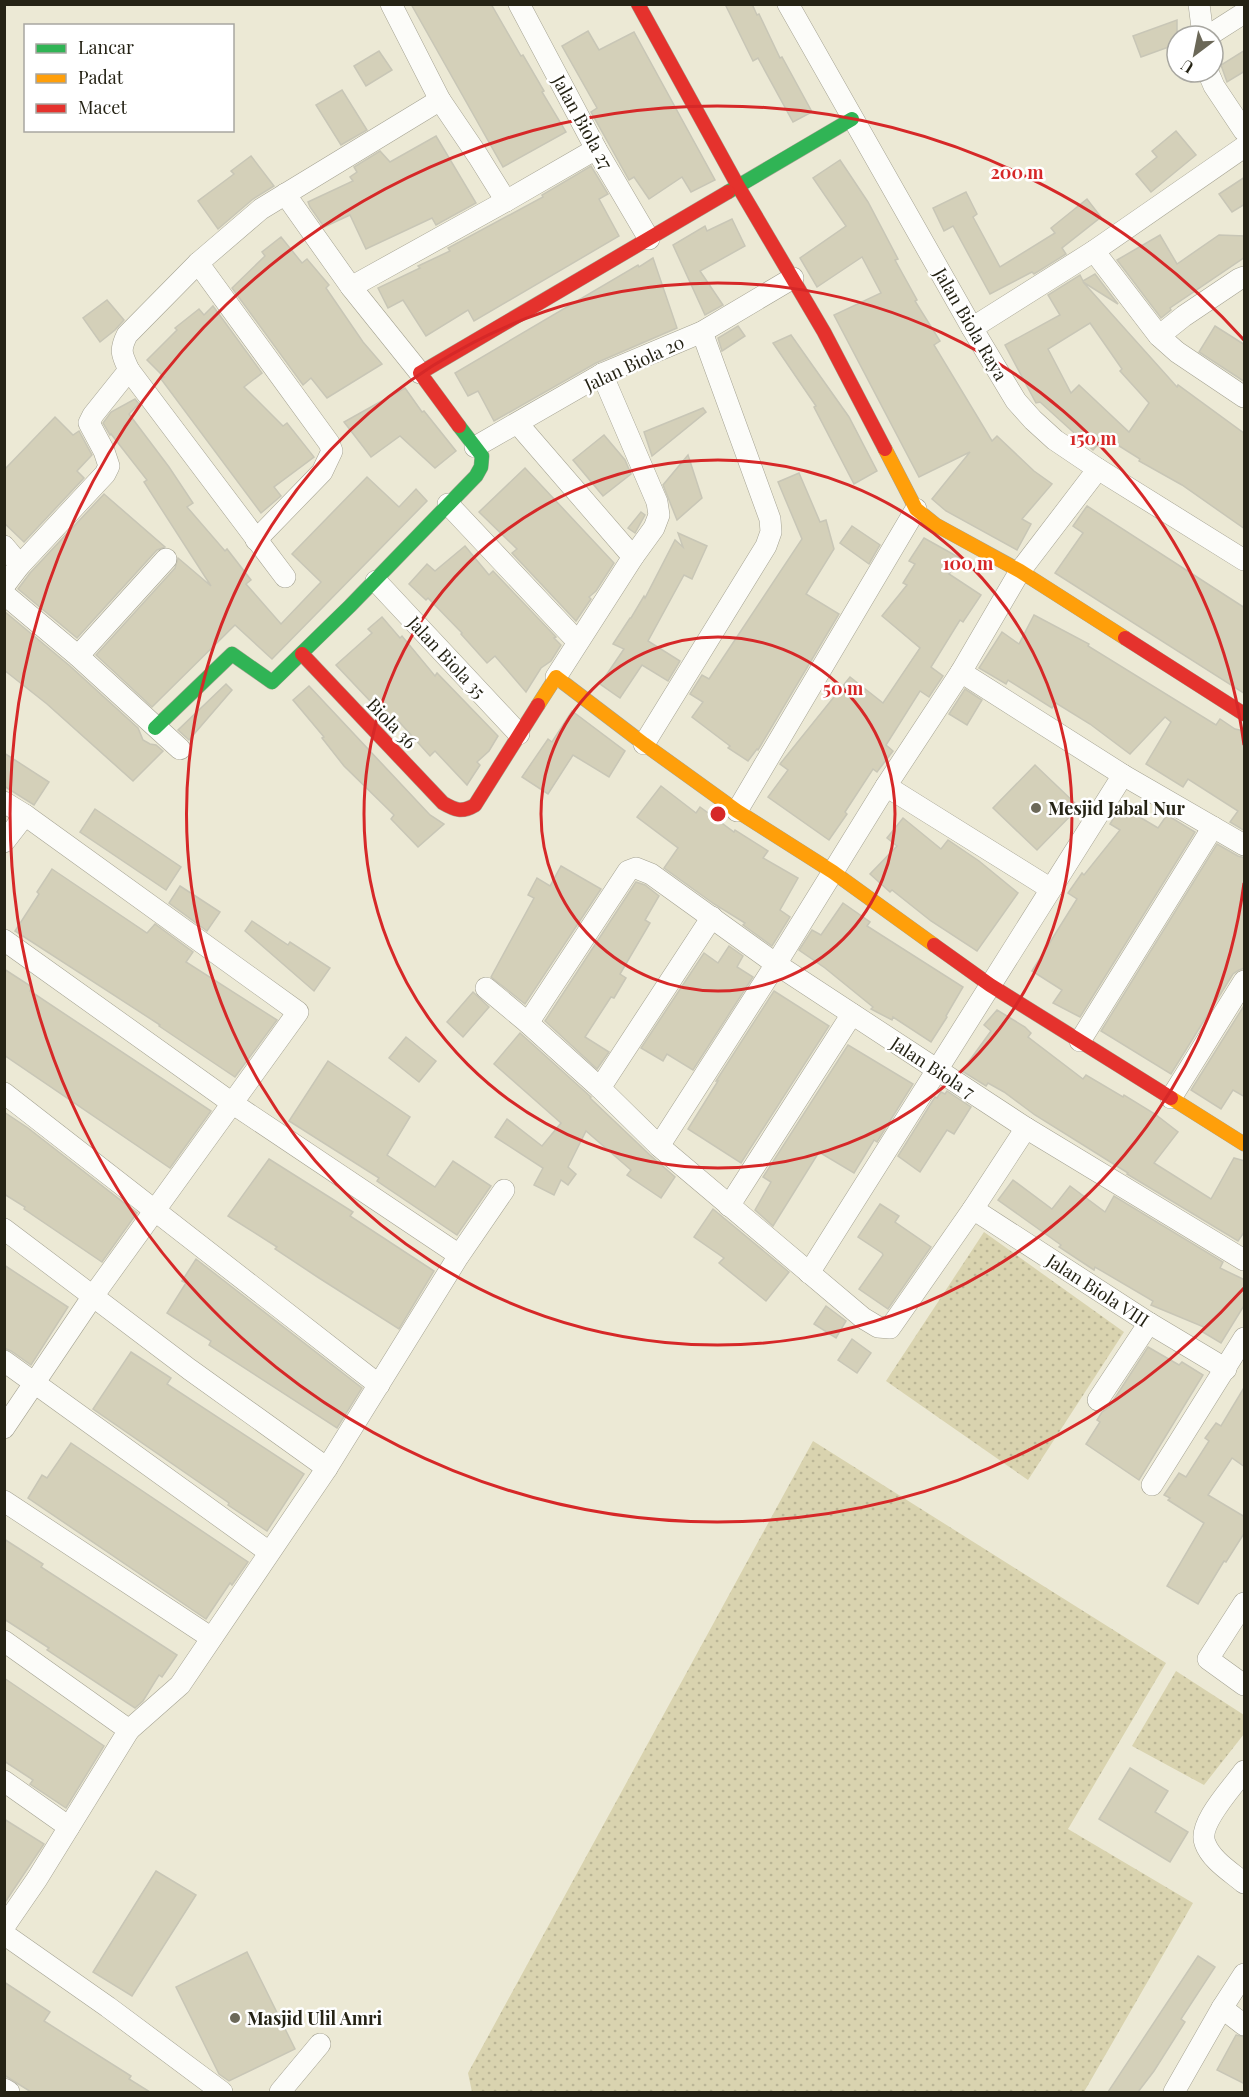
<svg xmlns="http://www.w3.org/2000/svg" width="1249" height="2097" viewBox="0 0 1249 2097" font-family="'Playfair Display',serif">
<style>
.grass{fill:url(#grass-dots)}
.building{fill:#d4d0b9;stroke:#c8c6b6;stroke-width:1.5;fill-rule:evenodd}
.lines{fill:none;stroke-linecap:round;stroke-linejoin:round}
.street-casing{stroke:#a4a292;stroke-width:22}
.fast-casing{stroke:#a4a292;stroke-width:15}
.slow-casing{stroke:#a4a292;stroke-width:15}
.jam-casing{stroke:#a4a292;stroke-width:15}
.street{stroke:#fcfcf9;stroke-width:21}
.fast{stroke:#30b455;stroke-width:14}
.slow{stroke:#ff9f0a;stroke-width:14}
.jam{stroke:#e5322d;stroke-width:14}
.ring{fill:none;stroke:#d62828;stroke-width:3}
.poi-dot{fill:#6b6858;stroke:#fff;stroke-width:2}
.labels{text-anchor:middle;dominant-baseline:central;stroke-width:5;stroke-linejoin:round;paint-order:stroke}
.street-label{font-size:18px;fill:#252315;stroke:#fff}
.poi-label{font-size:18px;font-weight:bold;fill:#252315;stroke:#fff;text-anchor:start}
.centre{fill:#d62828;stroke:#fff;stroke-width:3}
.ring-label{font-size:18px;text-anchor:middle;font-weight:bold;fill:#d62828;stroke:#fff;stroke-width:5;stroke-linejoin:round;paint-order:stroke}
</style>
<defs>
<pattern id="grass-dots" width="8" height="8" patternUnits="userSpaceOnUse" patternTransform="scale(1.5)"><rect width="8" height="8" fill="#d9d3af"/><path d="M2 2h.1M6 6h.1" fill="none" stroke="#bab596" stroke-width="1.8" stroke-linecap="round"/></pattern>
</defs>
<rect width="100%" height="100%" fill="#ece9d5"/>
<g class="grass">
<path d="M984 1232 1124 1332 1028 1480 886 1381Z"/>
<path d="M813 1441 1166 1663 1068 1829 1193 1903 1084 2092H472L468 2073Z"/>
<path d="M1176 1671 1244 1715V1734L1204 1785 1132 1746Z"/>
</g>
<g class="building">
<path d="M411 4H491L521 56 523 55 544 91 542 92 566 132 503 167Z"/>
<path d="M725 4H752L757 15 759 14 780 58 782 57 812 112 793 122 758 58 753 61Z"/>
<path d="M1177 20V44L1141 57 1133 36Z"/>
<path d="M588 31 599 50 634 32 715 180 691 192 682 177 649 199 634 177 629 180 591 112 597 108 562 46Z"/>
<path d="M1245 50V71L1227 82 1221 65Z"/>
<path d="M379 51 392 70 366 86 354 66Z"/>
<path d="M342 90 367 130 341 145 316 105Z"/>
<path d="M1176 131 1196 155 1151 192 1136 174 1157 157 1152 151Z"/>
<path d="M436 136 476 203 436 225 432 218 366 249 350 215 324 227 310 207 308 202 353 181 350 177 357 172 354 167 380 151 390 162Z"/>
<path d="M251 156 274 186 253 199 218 229 198 201 234 174 231 171Z"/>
<path d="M840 160 868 202 898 259 895 260 917 300 915 301 940 341 934 345 992 441 997 436 1034 471 1052 484 1022 519 1031 524 1017 550 946 511 932 499 970 452 919 477 834 315 881 293 862 257 817 287 800 258 846 226 813 178Z"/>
<path d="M591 166 608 194 599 199 619 236 474 321 468 310 426 336 403 300 388 308 378 288 420 268 418 266 450 251 448 248 543 197 542 195Z"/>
<path d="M1245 177V204L1232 212 1219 194Z"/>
<path d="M966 192 977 214 973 217 1000 267 1055 233 1051 228 1087 199 1101 217 1062 248 1066 254 1034 274 1032 272 990 294 953 226 944 231 933 208Z"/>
<path d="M732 219 745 246 700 271 723 305 705 315 673 245 705 226 707 231Z"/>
<path d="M1160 235 1177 264 1219 235 1245 236V257L1170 308 1171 310 1161 318 1117 260Z"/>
<path d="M281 237 302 263 307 259 329 285 326 288 363 342 382 364 327 398 311 378 303 385 232 288 265 256 262 252Z"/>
<path d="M653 258 677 328 596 363 494 421 478 391 468 396 455 373 638 265 639 267Z"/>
<path d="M1095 274 1118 304 1083 282 1177 387 1178 385 1245 434V529L1182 485 1139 461 1140 459 1105 437 1093 450 1040 402 1036 403 1005 345 1060 315 1048 295 1080 275 1083 281ZM1090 323 1122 369 1120 371 1149 403 1129 432 1079 385 1071 393 1048 349Z"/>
<path d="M107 300 124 320 115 330 100 342 83 318Z"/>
<path d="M213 306 262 373 244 387 283 426 287 423 314 457 274 487 281 496 261 513 161 379 164 377 147 360 177 330 175 328 199 309 204 315Z"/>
<path d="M738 326 745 336 722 351 718 338Z"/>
<path d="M1215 326 1245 345V382L1199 352Z"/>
<path d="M791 335 849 417 877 471 854 484 814 407 816 406 773 343Z"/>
<path d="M405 388 422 412 424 411 456 451 435 468 400 436 371 457 344 422Z"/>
<path d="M135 399 139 404 129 414 169 467 193 503 187 507 225 551 227 549 251 580 246 584 281 624 321 582 292 554 367 477 399 507 416 489 427 501 272 659 235 625 152 707 96 655 175 568 178 558 211 586 144 482 147 480 111 434 110 435 103 423 111 412Z"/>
<path d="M703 408 706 412 652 456 644 432Z"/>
<path d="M55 417 73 435 79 431 92 455 77 471 84 478 24 542 4 523V470Z"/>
<path d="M604 435 625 460 631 474 603 496 573 460Z"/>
<path d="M688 455 702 498 677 520 663 485Z"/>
<path d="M525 468 614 563 596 591 589 597 591 599 576 621 512 553 517 549 479 512Z"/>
<path d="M799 473 820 522 826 520 834 549 806 594 839 614 758 750 757 749 748 761 728 748 730 746 692 717 703 702 690 694 702 675 709 679 802 539 778 482Z"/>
<path d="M104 494 165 547 157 550 77 638 18 589 30 573Z"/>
<path d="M1087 506 1245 608V694L1055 573 1083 533 1073 526Z"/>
<path d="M641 512 645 515 635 533 628 528Z"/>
<path d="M852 526 880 545 869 564 840 543Z"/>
<path d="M678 533 707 546 692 579 684 575 648 641 680 661 668 681 642 665 620 698 600 684 624 649 613 644 630 618H631L644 596 645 598 675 540 683 547Z"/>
<path d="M924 538 960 558 949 574 981 595 963 622 960 620 931 667 943 676 929 697 920 691 886 745 893 751 877 772 873 769 845 812 847 814 829 840 768 797 788 770 780 764 850 677 883 703 920 648 882 616 907 585 903 583 915 564 909 561Z"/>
<path d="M465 546 489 575 493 571 556 637 554 638 561 645 551 661 541 668 526 692 495 656 487 663 461 634 462 633 428 598 426 600 409 584 427 564 435 571Z"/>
<path d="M4 611 70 666 138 728 143 740 150 744 156 745 163 751 133 781 47 704 4 670Z"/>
<path d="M1034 615 1089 644 1088 646 1216 725 1220 719 1235 729 1245 731V831L1230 822 1238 811 1188 779 1183 787 1146 764 1171 722 1165 717 1130 754 1090 724 1056 703 1052 708 1008 680 1006 684 979 668 1002 632 1019 644Z"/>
<path d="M382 617 400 638 402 636 435 676 437 673 498 736 489 751 477 762 480 765 467 785 435 751 430 756 393 715 388 720 336 665 372 633 368 629Z"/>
<path d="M226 684 232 690 189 740 178 730Z"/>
<path d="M309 686 430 815 444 824 418 847 391 819 394 815 344 766 322 738 324 737 293 700Z"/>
<path d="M965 689 982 700 967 725 949 714Z"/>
<path d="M572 711 625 751 609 777 573 755 548 794 522 777 548 739 552 742Z"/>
<path d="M4 753 49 782 34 805 4 786Z"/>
<path d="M1035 765 1079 807 1037 850 993 808Z"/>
<path d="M661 786 696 813 700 807 734 832 735 830 768 851 763 858 798 878 780 910 790 917 772 946 743 925 745 923 714 904 664 868 678 848 637 817Z"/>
<path d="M1121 806 1158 828 1167 815 1195 832 1080 1017 1053 1003 1062 990 1032 971 1077 899 1068 893 1082 873 1084 875 1120 830 1110 824Z"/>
<path d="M95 809 181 867 166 890 80 832Z"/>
<path d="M903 818 941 849 948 840 979 861 1018 893 977 951 931 921 892 890 890 892 870 874 897 846 887 838Z"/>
<path d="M1217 844 1238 856 1245 858V968L1239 970 1233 974 1171 1074 1101 1031Z"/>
<path d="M561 866 601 889 525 1004 491 977 534 898 528 895 537 878 550 886Z"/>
<path d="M52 869 147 933 155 924 193 952 186 962 277 1020 235 1077 159 1026 160 1025 15 931 39 894 37 892Z"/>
<path d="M636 882 645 885 659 896 645 920 650 923 620 974 626 978 614 998 611 997 585 1037 609 1052 597 1069 545 1021Z"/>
<path d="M180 886 220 912 207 931 169 903Z"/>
<path d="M843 903 870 922 867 926 963 987 946 1016 947 1017 931 1042 893 1017 892 1020 871 1009 873 1007 825 968 799 950 812 930 821 935Z"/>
<path d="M252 921 288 945 290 942 330 968 314 991 245 931Z"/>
<path d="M729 946 743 956 737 967 753 977 693 1070 667 1054 663 1061 641 1048 704 953 718 963Z"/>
<path d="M4 969 32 987 30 991 211 1111 170 1168 4 1055Z"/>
<path d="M774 991 829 1026 741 1163 688 1129 718 1081H716Z"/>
<path d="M473 992 489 1007 463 1037 447 1022Z"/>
<path d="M1245 1004V1097L1233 1090 1221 1109 1191 1090Z"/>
<path d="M997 1010 1025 1027 1031 1033 1028 1037 1083 1079 1086 1075 1123 1097 1124 1095 1155 1114 1178 1132 1154 1163 1211 1199 1234 1158 1245 1161V1231L1238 1241 1127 1174 1128 1173 1035 1115 1004 1092 988 1083 986 1086 962 1071 991 1031 984 1025Z"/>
<path d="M520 1033 591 1097 590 1098 650 1155 675 1177 661 1198 627 1175 631 1170 586 1131 568 1167 576 1174 568 1185 561 1180 554 1195 534 1185 543 1168 495 1137 507 1119 542 1146 561 1123 494 1064Z"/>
<path d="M406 1037 436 1061 419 1082 389 1058Z"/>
<path d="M848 1045 913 1084 877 1142 874 1140 873 1142 854 1173 819 1152 773 1226 755 1210 771 1182 763 1177Z"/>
<path d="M328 1061 410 1117 387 1155 435 1187 453 1161 491 1186 457 1235 377 1181 379 1178 289 1121Z"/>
<path d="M947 1091 971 1107 954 1134 947 1130 920 1172 898 1156 935 1097 937 1098 941 1092 945 1094Z"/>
<path d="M4 1112 28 1128 137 1213 102 1262 24 1209 25 1207 4 1194Z"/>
<path d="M269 1159 353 1212 350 1216 434 1271 399 1329 319 1278 275 1249 277 1247 228 1216Z"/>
<path d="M1013 1180 1052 1209 1070 1186 1105 1212 1114 1196 1223 1262 1220 1268 1245 1280V1304L1221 1343 1201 1331 1204 1327 1151 1305 1153 1301 1095 1267 1094 1270 1059 1247 1061 1245 998 1200Z"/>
<path d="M880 1204 899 1216 895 1222 931 1247 888 1309 859 1289 883 1255 882 1253 858 1237Z"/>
<path d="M713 1209 789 1272 766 1301 719 1263 724 1258 694 1237Z"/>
<path d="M196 1259 362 1388 337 1428 209 1345 211 1341 167 1313 186 1283 182 1281Z"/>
<path d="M4 1265 68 1307 31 1365 11 1351 4 1348Z"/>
<path d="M826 1306 846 1321 836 1338 814 1324Z"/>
<path d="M852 1339 871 1353 857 1373 838 1360Z"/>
<path d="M1148 1347 1179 1365 1182 1362 1203 1375 1139 1480 1086 1444 1100 1422 1097 1420 1102 1412 1109 1407Z"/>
<path d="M131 1352 171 1378 167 1384 304 1474 267 1531 228 1505 229 1503 93 1409Z"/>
<path d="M1245 1386V1467L1232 1458 1208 1495 1245 1517V1532L1226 1562 1224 1561 1198 1604 1167 1586 1204 1523 1168 1500 1170 1498 1164 1495 1179 1473 1186 1477 1209 1441 1205 1438 1216 1423 1221 1426Z"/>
<path d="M71 1443 248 1562 232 1585 230 1583 206 1619 28 1498 42 1475 47 1478Z"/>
<path d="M4 1539 43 1564 41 1567 177 1655 162 1677 159 1675 143 1701 135 1708 47 1650 49 1648 4 1619Z"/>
<path d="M4 1678 104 1746 66 1808 30 1784 33 1780 4 1761Z"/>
<path d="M1130 1768 1168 1791 1155 1812 1188 1832 1170 1862 1099 1819Z"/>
<path d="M4 1819 44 1844 4 1904Z"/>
<path d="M156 1871 196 1895 132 1996 93 1972Z"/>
<path d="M247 1952 295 2049 229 2081 219 2074 176 1987Z"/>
<path d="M1198 1956 1215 1967 1181 2019 1185 2022 1154 2071 1138 2092H1108Z"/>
<path d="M4 1982 50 2012 44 2021 131 2076 129 2079 150 2092H31L4 2075Z"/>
<path d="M1236 2035 1245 2037V2084L1217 2070Z"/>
</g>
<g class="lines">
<defs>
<g id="street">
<path d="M391 4 440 100 478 156 506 201"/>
<path d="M519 4 596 149 649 239"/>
<path d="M788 4 972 328 1016 401 1033 420 1055 440 1098 469 1244 560"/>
<path d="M1199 4 1203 36"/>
<path d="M1208 36 1244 13"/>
<path d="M1208 72 1214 86 1244 131"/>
<path d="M285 194 351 287 420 373"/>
<path d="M1094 251 1159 336 1177 352 1244 397"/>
<path d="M198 263 329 443 332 451 322 472 256 540"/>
<path d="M351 287 506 201 596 149"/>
<path d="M972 328 1094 251 1244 147"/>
<path d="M1159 336 1184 316 1239 279 1244 277"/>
<path d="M518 424 633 557"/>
<path d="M475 447 602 374 702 332 793 278"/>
<path d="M448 504 578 642"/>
<path d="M4 546 20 565"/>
<path d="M285 577 129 370C122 355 119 351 127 335L198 263 261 209 440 100"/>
<path d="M376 581 519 734"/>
<path d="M4 586 20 565 105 474 109 466 104 451 89 423 93 415 129 370"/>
<path d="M4 594 78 656 180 749"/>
<path d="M78 656 166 559"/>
<path d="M556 677 633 557 654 528 659 515 657 502 602 374"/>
<path d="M644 744 766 546 771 532 770 519 702 332"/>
<path d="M1123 775 1244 845"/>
<path d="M886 786 1051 889"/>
<path d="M4 802 25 815"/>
<path d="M737 811 916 509"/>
<path d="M4 842 25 815 298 1012 93 1296 4 1428"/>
<path d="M712 917 600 1088 659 1146 863 1318 878 1327 890 1328 973 1209 1026 1128"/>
<path d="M4 940 232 1103 459 1255"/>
<path d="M486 988 528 1023 600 1088"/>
<path d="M528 1023 628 871 636 868 651 874 776 964 1026 1128 1244 1260"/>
<path d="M1080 1041 1213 827"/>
<path d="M4 1093 379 1385"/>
<path d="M1171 1098 1244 981"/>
<path d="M659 1146 776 964 886 786 961 672 1020 571 1098 469"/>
<path d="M729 1206 852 1014"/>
<path d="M973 1209 1149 1323 1226 1369"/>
<path d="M4 1229 189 1369 327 1468"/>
<path d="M809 1273 1123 775 961 672"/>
<path d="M4 1361 269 1552"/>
<path d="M1098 1400 1149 1323"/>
<path d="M1152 1485 1244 1338"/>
<path d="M4 1501 210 1637"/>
<path d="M1244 1603 1208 1659 1244 1685"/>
<path d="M4 1641 129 1730 180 1685 327 1468 458 1257 504 1190"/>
<path d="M1244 1771C1233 1787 1197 1824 1205 1843 1211 1860 1231 1872 1244 1883"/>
<path d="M4 1781 69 1827"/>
<path d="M4 1927 37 1879 129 1730"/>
<path d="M4 1934 108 2007 222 2092"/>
<path d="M1222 2008 1244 2025"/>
<path d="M4 2089 9 2092"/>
<path d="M280 2092 320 2044"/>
<path d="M1174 2092 1222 2008 1244 1974"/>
</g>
<g id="fast">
<path d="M728 192 852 119"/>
<path d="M155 728 232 654 272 682 350 606 476 476 481 467 482 456 459 426"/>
</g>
<g id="slow">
<path d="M885 449 916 509 936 525 1020 571 1125 638"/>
<path d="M538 705 556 677 644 744 737 811 833 872 934 945"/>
<path d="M1171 1098 1244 1144"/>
</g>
<g id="jam">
<path d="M638 4 738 186 824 332 885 449"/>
<path d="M459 426 420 373 728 192"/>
<path d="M1125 638 1244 714"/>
<path d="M302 654 443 803C455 810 462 813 475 805L538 705"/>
<path d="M934 945 990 985 1171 1098"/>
</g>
</defs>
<use href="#street" class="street-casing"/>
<use href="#fast" class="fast-casing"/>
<use href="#slow" class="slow-casing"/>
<use href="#jam" class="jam-casing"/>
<use href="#street" class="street"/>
<use href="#fast" class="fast"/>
<use href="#slow" class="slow"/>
<use href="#jam" class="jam"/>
</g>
<g class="ring">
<circle cx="718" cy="814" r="177"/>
<circle cx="718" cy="814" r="354"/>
<path d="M1244 883A531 531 0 1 1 1244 745"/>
<path d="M1244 1288A708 708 0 1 1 1244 340"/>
</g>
<g class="poi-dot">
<circle cx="1036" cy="808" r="6"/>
<circle cx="235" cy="2018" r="6"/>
</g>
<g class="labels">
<g class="street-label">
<text transform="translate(583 122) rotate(61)">Jalan Biola 27</text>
<text transform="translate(971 324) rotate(60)">Jalan Biola Raya</text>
<text transform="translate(634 363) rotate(-25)">Jalan Biola 20</text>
<text transform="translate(447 657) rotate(47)">Jalan Biola 35</text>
<text transform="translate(392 723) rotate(46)">Biola 36</text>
<text transform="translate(933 1067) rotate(33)">Jalan Biola 7</text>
<text transform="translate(1098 1290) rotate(33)">Jalan Biola VIII</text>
</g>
<g class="poi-label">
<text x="1048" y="808">Mesjid Jabal Nur</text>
<text x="247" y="2018">Masjid Ulil Amri</text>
</g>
</g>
<circle cx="718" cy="814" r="9" class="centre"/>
<g class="ring-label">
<text x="1017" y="179">200 m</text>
<text x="1093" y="445">150 m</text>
<text x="968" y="570">100 m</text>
<text x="843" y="695">50 m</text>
</g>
<rect width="1249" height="2097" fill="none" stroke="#252315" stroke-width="12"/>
<rect x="24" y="24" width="210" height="108" fill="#ffffff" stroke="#a8a7a1" stroke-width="1.5"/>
<rect x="36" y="44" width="30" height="9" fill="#30b455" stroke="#a8a7a1" stroke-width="1.5"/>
<text x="78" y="54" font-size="18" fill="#252315">Lancar</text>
<rect x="36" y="74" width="30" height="9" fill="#ff9f0a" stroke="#a8a7a1" stroke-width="1.5"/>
<text x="78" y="84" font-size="18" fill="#252315">Padat</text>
<rect x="36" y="104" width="30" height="9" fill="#e5322d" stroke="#a8a7a1" stroke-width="1.5"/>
<text x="78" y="114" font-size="18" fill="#252315">Macet</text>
<g transform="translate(1195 54) rotate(212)"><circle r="28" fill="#ffffff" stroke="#a8a7a1" stroke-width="1.5"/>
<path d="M0-4.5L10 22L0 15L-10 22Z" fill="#6b6858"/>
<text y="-9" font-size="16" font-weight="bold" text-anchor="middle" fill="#252315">U</text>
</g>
</svg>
